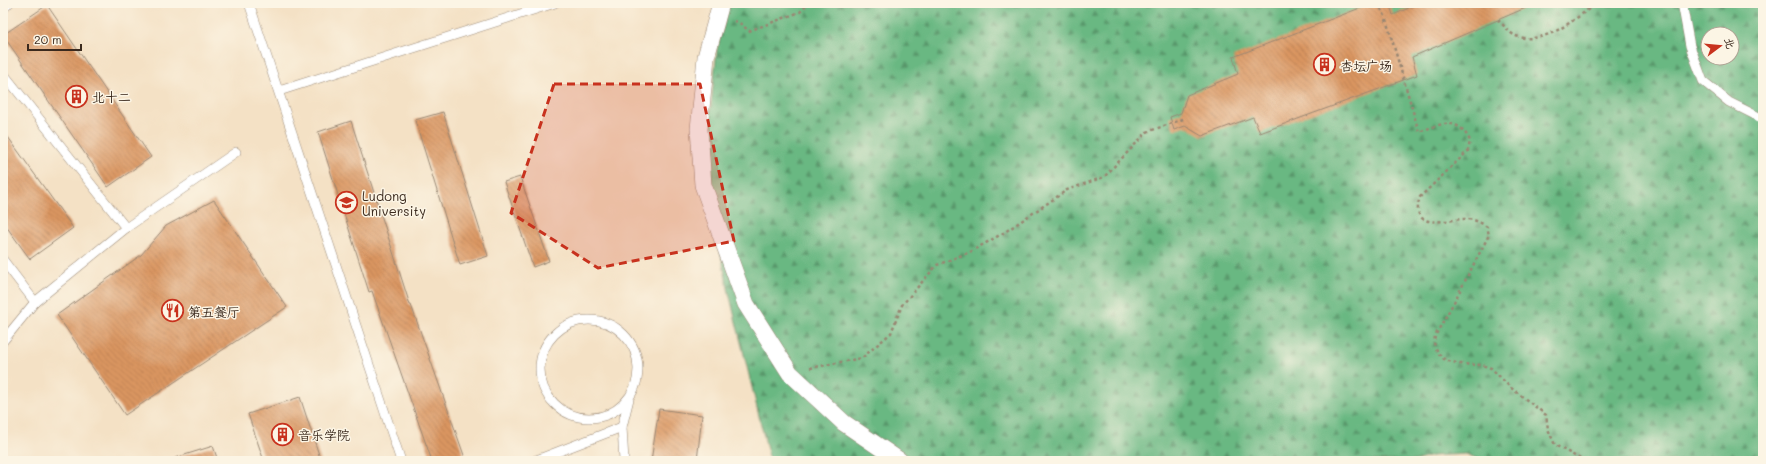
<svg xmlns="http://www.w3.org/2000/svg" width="1766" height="464" viewBox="0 0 1766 464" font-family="Mali,'LXGW WenKai TC',sans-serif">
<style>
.forest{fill:url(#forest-firs);stroke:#527150;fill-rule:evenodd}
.building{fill:url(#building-back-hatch)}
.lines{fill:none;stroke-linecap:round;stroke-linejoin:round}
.lane-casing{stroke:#988672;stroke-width:10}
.street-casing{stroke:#988672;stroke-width:18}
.path{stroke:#988672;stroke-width:2.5;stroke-dasharray:3 3;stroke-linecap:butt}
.lane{stroke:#fff;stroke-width:9}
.street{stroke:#fff;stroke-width:17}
.marked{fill:#c8321e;fill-opacity:0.2;stroke:#c8321e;stroke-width:3;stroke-dasharray:8 5;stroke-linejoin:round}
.labels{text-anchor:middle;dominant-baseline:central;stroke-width:3;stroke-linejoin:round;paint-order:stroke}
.poi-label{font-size:13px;fill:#3b2a1e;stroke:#fcf5e5;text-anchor:start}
</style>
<defs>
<pattern id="forest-firs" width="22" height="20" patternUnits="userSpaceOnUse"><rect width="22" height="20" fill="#69b882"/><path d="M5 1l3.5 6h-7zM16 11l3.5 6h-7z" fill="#58966a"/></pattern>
<pattern id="building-back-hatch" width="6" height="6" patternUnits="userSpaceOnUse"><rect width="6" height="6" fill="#da9560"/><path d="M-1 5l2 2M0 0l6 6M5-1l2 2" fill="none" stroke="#b27a4f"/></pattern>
</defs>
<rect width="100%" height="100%" fill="#fcf5e5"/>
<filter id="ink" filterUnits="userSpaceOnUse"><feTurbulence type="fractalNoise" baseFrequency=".025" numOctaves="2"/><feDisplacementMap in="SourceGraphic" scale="8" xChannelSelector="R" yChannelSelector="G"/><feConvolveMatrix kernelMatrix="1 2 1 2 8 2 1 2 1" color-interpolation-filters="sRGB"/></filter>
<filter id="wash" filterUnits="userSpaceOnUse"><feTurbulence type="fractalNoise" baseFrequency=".012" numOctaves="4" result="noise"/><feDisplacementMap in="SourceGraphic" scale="16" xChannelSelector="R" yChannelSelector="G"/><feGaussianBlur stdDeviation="0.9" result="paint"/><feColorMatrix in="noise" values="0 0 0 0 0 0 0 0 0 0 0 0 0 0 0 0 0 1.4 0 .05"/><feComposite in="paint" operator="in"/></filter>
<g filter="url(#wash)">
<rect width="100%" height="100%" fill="#f4e1c5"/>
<path class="forest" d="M730 3H1763V461H1484L1466 454 1432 456 1415 461H770L729 293 704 172 717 49ZM1708 34H1732V58H1708Z"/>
<g id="blocks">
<g class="building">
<path d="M1373 3H1389L1393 15 1420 3H1537L1412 57 1417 75 1260 133 1253 117 1202 136 1185 126 1174 130 1170 117 1181 113 1187 95 1238 74 1233 57Z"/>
<path d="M47 5 151 157 108 187 3 35Z"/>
<path d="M443 112 488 256 460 265 415 120Z"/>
<path d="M351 121 410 305H411L466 461H432L372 291 369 292 318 132Z"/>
<path d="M3 130 73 228 30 259 3 222Z"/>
<path d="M520 177 549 261 533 267 504 182Z"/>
<path d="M214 200 287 307 125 415 57 315 141 255 166 226Z"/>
<path d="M300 397 321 461H264L248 414Z"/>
<path d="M659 409 702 415 697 461H651Z"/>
<path d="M213 446 218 461H176L175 458Z"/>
</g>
</g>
</g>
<g filter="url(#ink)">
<use href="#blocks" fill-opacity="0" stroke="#988672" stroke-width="1"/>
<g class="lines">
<defs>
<g id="lane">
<path d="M249 3 401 461"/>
<path d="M1682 3 1690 46 1703 81 1729 102 1763 119"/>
<path d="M3 9 9 3"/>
<path d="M3 73 126 228"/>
<path d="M279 91 555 3"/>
<path d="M3 260 35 302"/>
<circle cx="589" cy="369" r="49"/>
<path d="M3 341 35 302 126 228 236 152"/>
<path d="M534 461 622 427"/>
<path d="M624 461 622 427 629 399"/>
</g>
<path id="street" d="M721 3 706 57 699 129 703 185 746 304 790 373 844 423 900 461"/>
</defs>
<use href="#lane" class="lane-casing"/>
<use href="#street" class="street-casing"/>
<g class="path">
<path d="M1378 3 1385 16 1419 132C1440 124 1458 115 1470 141L1468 151 1420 197C1408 234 1450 218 1467 219 1474 219 1482 223 1487 227L1489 235 1454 302 1435 336 1434 343 1438 353 1445 360 1460 364 1482 365 1491 368 1510 387 1546 415 1548 429 1555 445 1584 461"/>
<path d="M1498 20C1503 24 1510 34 1516 36 1546 46 1574 19 1597 3"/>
<path d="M734 21 741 24 749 31 800 12 809 3"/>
<path d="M810 368 862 358 891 333 902 305 937 265 970 252 1005 232 1067 190 1104 177 1147 132 1186 118"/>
</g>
<use href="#lane" class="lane"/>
<use href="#street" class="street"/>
</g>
</g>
<path class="marked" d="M554 84H700L734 241 598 268 511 213Z"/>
<defs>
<symbol id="building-ring" viewBox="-11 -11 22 22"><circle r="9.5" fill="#fcf5e5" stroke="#c8321e" stroke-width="1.5"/><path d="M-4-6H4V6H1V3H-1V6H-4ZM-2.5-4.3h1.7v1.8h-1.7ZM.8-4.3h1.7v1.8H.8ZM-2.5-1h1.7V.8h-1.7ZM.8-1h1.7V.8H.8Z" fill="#c8321e"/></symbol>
<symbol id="university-ring" viewBox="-11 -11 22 22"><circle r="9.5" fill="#fcf5e5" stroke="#c8321e" stroke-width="1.5"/><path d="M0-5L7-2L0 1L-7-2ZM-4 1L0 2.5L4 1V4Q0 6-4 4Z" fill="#c8321e"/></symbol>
<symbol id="restaurant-ring" viewBox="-11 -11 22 22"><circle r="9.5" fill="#fcf5e5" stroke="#c8321e" stroke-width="1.5"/><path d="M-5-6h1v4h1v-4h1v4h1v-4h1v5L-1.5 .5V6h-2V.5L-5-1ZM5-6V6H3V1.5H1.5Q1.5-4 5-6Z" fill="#c8321e"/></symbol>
</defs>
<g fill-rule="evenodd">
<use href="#building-ring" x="1312" y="52" width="25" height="25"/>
<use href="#building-ring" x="64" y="84" width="25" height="25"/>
<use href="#university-ring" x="334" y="190" width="25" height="25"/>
<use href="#restaurant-ring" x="160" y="298" width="25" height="25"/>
<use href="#building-ring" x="270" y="422" width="25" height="25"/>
</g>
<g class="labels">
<g class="poi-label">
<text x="1340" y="65">杏坛广场</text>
<text x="92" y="96">北十二</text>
<text x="362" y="195">Ludong<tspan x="362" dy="15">University</tspan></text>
<text x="188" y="311">第五餐厅</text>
<text x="298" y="434">音乐学院</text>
</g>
</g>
<rect width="1766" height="464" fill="none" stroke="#fcf5e5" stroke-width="16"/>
<g transform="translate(1720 46) rotate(74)"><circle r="19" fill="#fcf5e5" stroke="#afa495"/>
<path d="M0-3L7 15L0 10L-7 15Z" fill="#c8321e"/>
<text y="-6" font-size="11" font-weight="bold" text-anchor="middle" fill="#3b2a1e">北</text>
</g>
<path d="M28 44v6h53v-6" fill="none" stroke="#3b2a1e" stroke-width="2"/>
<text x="34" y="44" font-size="12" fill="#3b2a1e" stroke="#fcf5e5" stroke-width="3" paint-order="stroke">20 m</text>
</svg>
